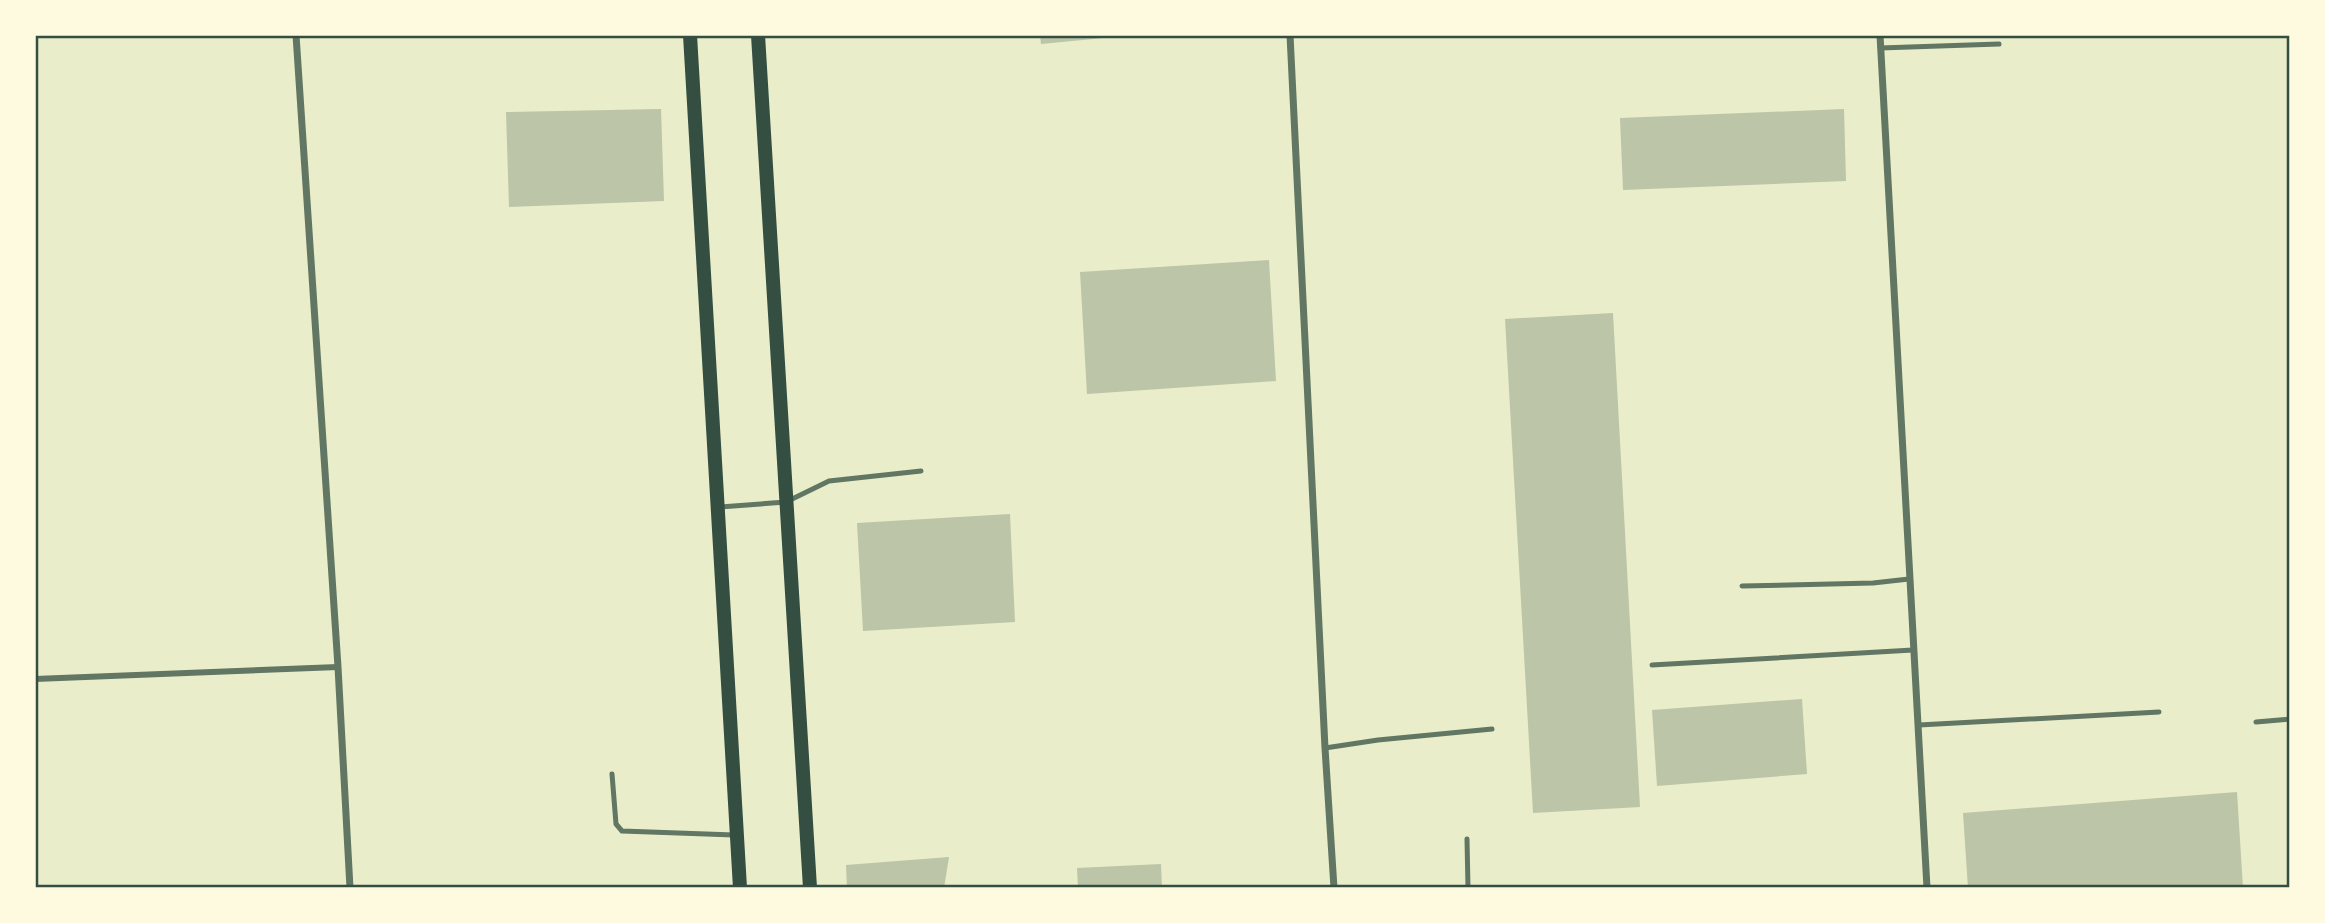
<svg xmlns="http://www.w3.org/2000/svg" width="2325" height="923" viewBox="0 0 2325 923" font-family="'Crimson Pro',serif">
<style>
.building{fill:#bcc5a7}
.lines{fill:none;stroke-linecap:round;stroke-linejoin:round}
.service{stroke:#617663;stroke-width:5}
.pedestrian{stroke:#617663;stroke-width:6}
.minor{stroke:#617663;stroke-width:7}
.secondary{stroke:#344e41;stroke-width:14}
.neatline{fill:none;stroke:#344e41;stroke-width:2.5}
</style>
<rect width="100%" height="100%" fill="#e9edc9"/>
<g class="building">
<path d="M1040 35H1114V37L1041 44Z"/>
<path d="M661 109 664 201 509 207 506 112Z"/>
<path d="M1844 109 1846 181 1623 190 1620 118Z"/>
<path d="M1269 260 1276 381 1087 394 1080 272Z"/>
<path d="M1613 313 1640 807 1533 813 1505 319Z"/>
<path d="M1010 514 1015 622 863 631 857 523Z"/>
<path d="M1802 699 1807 774 1657 786 1652 710Z"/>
<path d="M2237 792 2243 888H1968L1963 813Z"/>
<path d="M949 857 944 888H847L846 865Z"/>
<path d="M1161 864 1162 888H1078L1077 868Z"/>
</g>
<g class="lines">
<g class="service">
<path d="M1880 48 1999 44"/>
<path d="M720 507 786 502 829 481 921 471"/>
<path d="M1742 586 1873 583 1909 579"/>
<path d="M1652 665 1913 650"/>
<path d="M2256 722 2290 719"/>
<path d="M1919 725 2159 712"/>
<path d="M1325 748 1378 740 1492 729"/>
<path d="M612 774 616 824 622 831 734 835"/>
<path d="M1467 839 1468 888"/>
</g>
<path class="pedestrian" d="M35 679 338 667"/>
<g class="minor">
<path d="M296 35 338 667 350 888"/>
<path d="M1290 35 1325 748 1334 888"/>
<path d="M1880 35 1927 888"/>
</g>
<g class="secondary">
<path d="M690 35 740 888"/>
<path d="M758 35 810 888"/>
</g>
</g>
<rect width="2325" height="923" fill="none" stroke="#fefae0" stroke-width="74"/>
<rect x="37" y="37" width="2251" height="849" class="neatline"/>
</svg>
